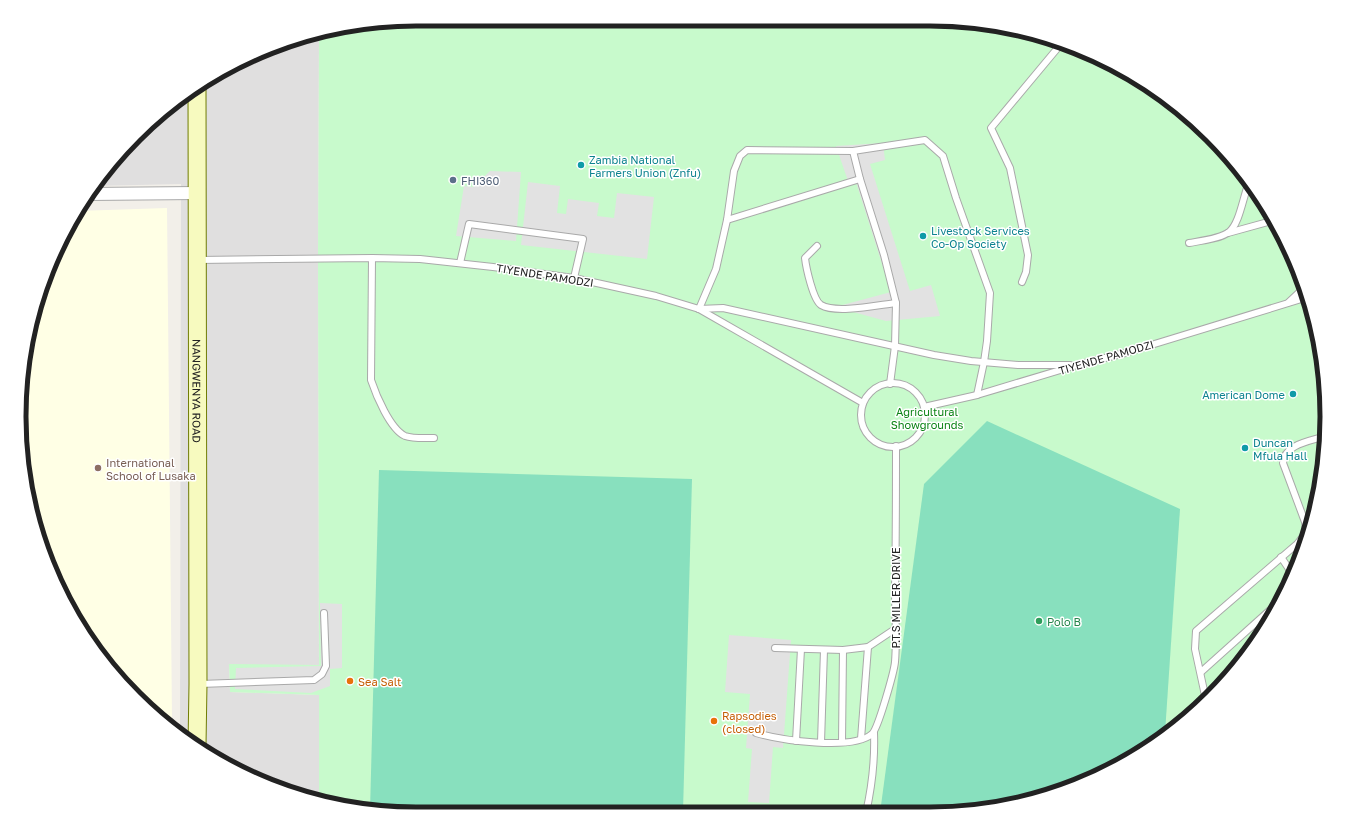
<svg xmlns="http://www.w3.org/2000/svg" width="1346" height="833" viewBox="0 0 1346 833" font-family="'Golos Text',sans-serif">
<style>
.residential{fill:#e0dfdf}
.education{fill:#ffffe5}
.park{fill:#c8facc}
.pitch{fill:#88e0be}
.parking{fill:#e2e2e2}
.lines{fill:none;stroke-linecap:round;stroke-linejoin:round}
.lane-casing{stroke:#a9a9a9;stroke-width:8}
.street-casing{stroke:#a9a9a9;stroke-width:14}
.secondary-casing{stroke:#707d05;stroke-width:19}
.lane{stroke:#fff;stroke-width:6}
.street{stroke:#fff;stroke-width:12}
.secondary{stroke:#f7fabf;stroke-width:17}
.culture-dot{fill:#0f9aa8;stroke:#fff;stroke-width:1.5}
.service-dot{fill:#5c6f8a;stroke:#fff;stroke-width:1.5}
.education-dot{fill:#8d6e63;stroke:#fff;stroke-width:1.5}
.leisure-dot{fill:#2e9e5b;stroke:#fff;stroke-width:1.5}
.food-dot{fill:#e8710a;stroke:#fff;stroke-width:1.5}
.labels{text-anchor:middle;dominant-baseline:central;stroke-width:3;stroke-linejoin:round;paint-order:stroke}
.culture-label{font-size:11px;fill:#0d838f;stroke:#fff;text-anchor:start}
.service-label{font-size:11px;fill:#4e5e75;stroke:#fff;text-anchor:start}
.street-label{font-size:11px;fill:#222;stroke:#fff}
.park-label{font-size:11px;fill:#0c8416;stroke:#fff}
.education-label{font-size:11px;fill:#785e54;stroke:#fff;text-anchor:start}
.leisure-label{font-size:11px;fill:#27864d;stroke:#fff;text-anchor:start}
.food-label{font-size:11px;fill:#c56008;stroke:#fff;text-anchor:start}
.rim{fill:none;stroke:#222;stroke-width:5}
</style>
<rect width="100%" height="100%" fill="#f2efe9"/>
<path class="residential" d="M319 33 318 258 319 665H229L230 692 319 695V798L265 784 180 735 181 184 93 186 101 174 136 135 195 86 289 40Z"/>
<path class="education" d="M167 208 172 720 163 721 118 679 86 637 60 592 33 520 19 416 27 339 40 289 72 218 77 211Z"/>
<path class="park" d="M364 22H981L1082 49 1172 101 1229 155 1274 218 1306 289 1324 365 1326 443 1313 520 1286 593 1245 659 1191 716 1106 773 1033 800 956 813 365 811 319 798V695L230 692 229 664 319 665 318 258 319 33Z"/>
<g class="pitch">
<path d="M987 421 1180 509 1165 733 1106 773 1033 800 956 813H880L924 484Z"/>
<path d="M379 470 692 479 683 812 370 811Z"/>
</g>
<g class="parking">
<path d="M883 143 885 160 870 164 910 291 931 285 940 316 886 321 835 307 891 292 855 179 848 181 836 146Z"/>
<path d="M490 171 521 172 516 241 456 236 464 186 473 187Z"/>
<path d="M528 182 560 186 557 213 566 214 568 199 599 203 597 216 614 218 617 193 654 197 647 259 521 245Z"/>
<path d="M320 603 342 604V668L330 669V686L311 693 235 689 236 668 321 666Z"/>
<path d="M729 635 791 640 783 748 773 747 769 803 748 802 752 749 746 748 750 694 725 692Z"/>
</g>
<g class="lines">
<defs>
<g id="lane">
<path d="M853 151 860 179 884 255 896 303 895 346 890 384"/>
<path d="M727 220 860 179"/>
<path d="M1228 233 1275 220"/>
<path d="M1189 243C1200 241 1220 239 1229 232 1240 223 1243 196 1249 183"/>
<path d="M817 246 805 258C806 267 813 300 821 305 836 314 878 305 896 303"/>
<path d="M372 258 371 380C376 395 390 429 405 436 414 439 425 438 434 438"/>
<path d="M198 260 372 258 420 259 493 267 574 278 656 296 699 309 863 403"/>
<path d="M460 263 469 224 583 239 574 278"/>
<path d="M1022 282 1026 272 1028 255 1010 168 991 128 1061 44"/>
<path d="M1289 302 1305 287"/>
<path d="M699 309 716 269 727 220 734 171 740 156 747 150 853 151 925 140 943 156 956 198 990 293 987 341 984 362 977 395"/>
<path d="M699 309 723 308 934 355 971 361 1018 365H1070"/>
<circle cx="893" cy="415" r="32"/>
<path d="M924 407 977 395 1077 365 1125 353 1308 297"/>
<path d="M1281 557 1293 575"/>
<path d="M775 648 843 650 868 647 895 629"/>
<path d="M1201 672 1280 601"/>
<path d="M200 684 314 680 322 674 326 666 324 613"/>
<path d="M1206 700 1195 649 1196 631 1297 544C1304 536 1307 533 1305 522L1283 463C1284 444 1311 441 1326 436"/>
<path d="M756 733C780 740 852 751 872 734 878 729 894 672 895 662 897 638 895 613 895 589 896 542 896 494 896 446"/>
<path d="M861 739 868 647"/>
<path d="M796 741 801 649"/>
<path d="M821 742 824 650"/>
<path d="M842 742 843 650"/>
<path d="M866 813C872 786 875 761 874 733"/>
</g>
<path id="street" d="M88 194 197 193"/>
<g id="secondary">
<path id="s1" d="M197 86 198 684 197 745"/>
</g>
</defs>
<use href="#lane" class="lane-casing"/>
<use href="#street" class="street-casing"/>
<use href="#secondary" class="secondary-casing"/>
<use href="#lane" class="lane"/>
<use href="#street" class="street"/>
<use href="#secondary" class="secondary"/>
</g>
<g class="culture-dot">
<circle cx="581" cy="165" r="4"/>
<circle cx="923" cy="236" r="4"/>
<circle cx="1293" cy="394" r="4"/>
<circle cx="1245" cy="448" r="4"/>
</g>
<circle class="service-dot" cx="453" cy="180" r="4"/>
<circle class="education-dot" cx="98" cy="468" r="4"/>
<circle class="leisure-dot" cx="1039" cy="621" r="4"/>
<g class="food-dot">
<circle cx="350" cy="681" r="4"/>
<circle cx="714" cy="721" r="4"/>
</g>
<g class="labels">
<g class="culture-label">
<text x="589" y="159">Zambia National<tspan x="589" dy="13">Farmers Union (Znfu)</tspan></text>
<text x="931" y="230">Livestock Services<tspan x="931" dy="13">Co-Op Society</tspan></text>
<text x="1285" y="394" text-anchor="end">American Dome</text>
<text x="1253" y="442">Duncan<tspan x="1253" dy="13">Mfula Hall</tspan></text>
</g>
<g class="service-label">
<text x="461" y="180">FHI360</text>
</g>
<g class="street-label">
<text transform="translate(545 275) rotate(9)">TIYENDE PAMODZI</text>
<text transform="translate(1106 357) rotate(-16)">TIYENDE PAMODZI</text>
<text stroke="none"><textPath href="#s1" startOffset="305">NANGWENYA ROAD</textPath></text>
<text transform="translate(895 598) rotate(-90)">P.T.S MILLER DRIVE</text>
</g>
<g class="park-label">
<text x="927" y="411">Agricultural<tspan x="927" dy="13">Showgrounds</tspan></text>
</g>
<g class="education-label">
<text x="106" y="462">International<tspan x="106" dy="13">School of Lusaka</tspan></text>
</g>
<g class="leisure-label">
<text x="1047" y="621">Polo B</text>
</g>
<g class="food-label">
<text x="358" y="681">Sea Salt</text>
<text x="722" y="715">Rapsodies<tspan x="722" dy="13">(closed)</tspan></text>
</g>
</g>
<path d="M0 0H1346V833H0ZM416 26H930A390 390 0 0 1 1320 416V417A390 390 0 0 1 930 807H416A390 390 0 0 1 26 417V416A390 390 0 0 1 416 26Z" fill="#fff" fill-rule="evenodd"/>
<path class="rim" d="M416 26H930A390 390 0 0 1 1320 416V417A390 390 0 0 1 930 807H416A390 390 0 0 1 26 417V416A390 390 0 0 1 416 26Z"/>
</svg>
